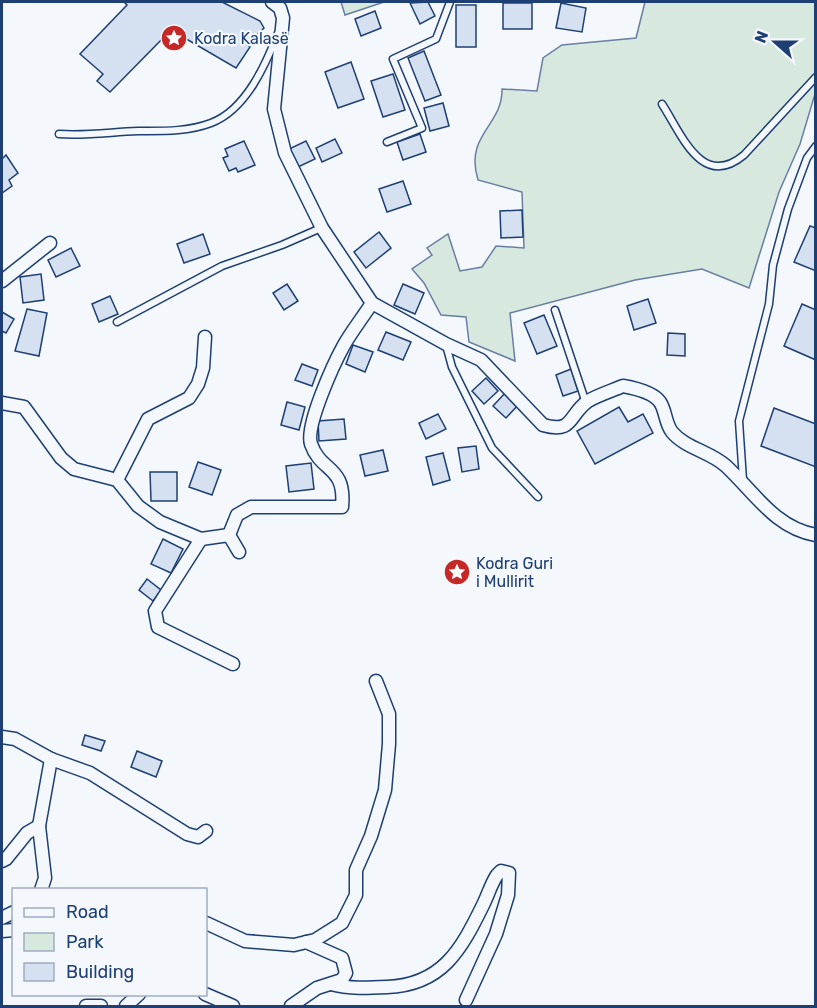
<svg xmlns="http://www.w3.org/2000/svg" width="817" height="1008" viewBox="0 0 817 1008" font-family="Rubik,sans-serif">
<style>
.green{fill:#d7e8df;stroke:#687fa3;stroke-width:1.5}
.building{fill:#d5e0f0;stroke:#1d3f73;stroke-width:1.5}
.lines{fill:none;stroke-linecap:round;stroke-linejoin:round}
.lane-casing{stroke:#1d3f73;stroke-width:9}
.street-casing{stroke:#1d3f73;stroke-width:15}
.lane{stroke:#f4f7fb;stroke-width:6}
.street{stroke:#f4f7fb;stroke-width:12}
.labels{text-anchor:middle;dominant-baseline:central;stroke-width:4.5;stroke-linejoin:round;paint-order:stroke}
.poi-label{font-size:16px;fill:#1d3f73;stroke:#f4f7fb;text-anchor:start}
</style>
<rect width="100%" height="100%" fill="#f4f7fb"/>
<g class="green">
<path d="M341 2H384L345 15Z"/>
<path d="M645 2H815V94L800 144 779 192 749 288 702 269 635 280 510 313 515 361 469 342 466 317 441 315 424 283 412 269 432 255 427 248 448 234 460 271 482 267 496 246 524 248 522 192 478 180C464 134 503 126 502 89L537 91 543 58 562 45 636 38Z"/>
</g>
<g class="building">
<path d="M124 2H222L260 21 264 28 246 44 250 47 236 68 171 30 110 92 97 81 103 74 80 54 127 5Z"/>
<path d="M428 2 435 16 420 24 410 3Z"/>
<rect x="503" y="3" width="29" height="26"/>
<path d="M561 3 586 8 582 32 556 28Z"/>
<rect x="456" y="5" width="20" height="42"/>
<path d="M375 11 381 28 361 36 355 19Z"/>
<path d="M424 51 441 95 425 101 408 58Z"/>
<path d="M351 62 364 99 338 108 325 72Z"/>
<path d="M393 74 405 110 383 117 371 81Z"/>
<path d="M443 103 449 126 430 131 424 108Z"/>
<path d="M420 134 426 152 403 160 397 142Z"/>
<path d="M335 139 342 153 322 162 316 148Z"/>
<path d="M244 141 255 165 238 172 236 168 229 171 223 158 228 156 225 149Z"/>
<path d="M306 141 315 159 298 167 289 149Z"/>
<path d="M6 155 18 173 9 180 12 186 2 193V159Z"/>
<path d="M403 181 411 204 387 212 379 189Z"/>
<path d="M522 210 523 237 501 238 500 211Z"/>
<path d="M810 226 816 228V271L794 262Z"/>
<path d="M379 232 391 248 366 268 354 252Z"/>
<path d="M203 234 210 254 184 263 177 244Z"/>
<path d="M71 248 80 266 56 277 48 260Z"/>
<path d="M41 274 44 300 23 303 20 277Z"/>
<path d="M287 284 298 301 284 310 273 293Z"/>
<path d="M403 284 424 293 415 314 394 305Z"/>
<path d="M110 296 118 314 99 322 92 304Z"/>
<path d="M648 299 656 323 634 330 627 306Z"/>
<path d="M802 304 816 310V360L784 346Z"/>
<path d="M27 309 47 313 39 356 15 351Z"/>
<path d="M2 312 14 319 6 333 2 331Z"/>
<path d="M544 315 557 346 537 354 524 323Z"/>
<path d="M386 332 411 342 403 360 378 350Z"/>
<path d="M668 333 685 334V356L667 355Z"/>
<path d="M353 345 373 352 365 372 346 364Z"/>
<path d="M302 364 318 370 312 386 295 380Z"/>
<path d="M571 369 578 391 563 396 556 375Z"/>
<path d="M486 378 498 391 484 404 472 391Z"/>
<path d="M506 392 519 404 506 418 493 406Z"/>
<path d="M287 402 305 407 299 430 281 425Z"/>
<path d="M619 407 628 422 643 414 653 433 595 464 577 431Z"/>
<path d="M774 408 816 424V467L761 446Z"/>
<path d="M438 414 446 429 426 439 419 423Z"/>
<path d="M344 419 346 439 319 441 318 421Z"/>
<path d="M476 446 479 469 462 472 458 448Z"/>
<path d="M383 450 388 471 365 476 360 455Z"/>
<path d="M443 453 450 480 433 485 426 457Z"/>
<path d="M198 462 221 470 212 495 189 487Z"/>
<path d="M311 463 314 489 289 492 286 466Z"/>
<path d="M150 472H177V501H151Z"/>
<path d="M163 539 183 549 171 573 151 564Z"/>
<path d="M147 579 161 590 153 601 139 590Z"/>
<path d="M85 735 105 741 101 751 82 745Z"/>
<path d="M137 751 162 761 156 777 131 767Z"/>
</g>
<g class="lines">
<defs>
<g id="lane">
<path d="M662 104C682 135 702 190 744 155L816 77"/>
<path d="M59 134C86 136 111 132 138 131 162 131 187 132 211 123 246 110 266 64 278 33"/>
<path d="M387 142 422 128 393 59 436 39 450 2"/>
<path d="M555 310 586 403"/>
<path d="M117 322 222 266 282 245 321 228"/>
<path d="M446 345 452 367 492 448 538 497"/>
<path d="M743 480 739 421 769 304 773 265 788 209 807 158 816 146"/>
</g>
<g id="street">
<path d="M272 2 280 8 283 18 274 109 285 153 322 228 372 303 446 344 481 360 543 425C574 434 568 415 588 401 598 395 611 391 623 386 634 388 653 392 660 402 666 411 665 423 672 432 685 448 711 452 726 466 754 492 775 528 816 535"/>
<path d="M2 281 50 243"/>
<path d="M2 403 24 407 61 458 74 469 117 480 138 506 160 522 201 539 229 535 239 552"/>
<path d="M117 480 148 419 189 398 198 384 203 368 205 337"/>
<path d="M229 535 237 515 251 507H342C346 465 321 473 311 444 305 426 334 363 344 345 352 331 363 317 372 303"/>
<path d="M201 539 155 611 158 627 233 664"/>
<path d="M2 737 15 739 51 759 90 773 187 834 198 837 206 831"/>
<path d="M2 861 6 859 27 833 39 826"/>
<path d="M41 890 45 878 39 826 51 759"/>
<path d="M2 918 14 912"/>
<path d="M206 923 245 941 294 945 315 940 342 923 356 895V870L371 836 385 790 389 744V714L376 681"/>
<path d="M2 931 14 930"/>
<path d="M331 984C349 989 368 988 387 987 442 985 461 950 483 905 488 895 491 884 497 875L501 871 509 873 508 895 496 934 466 1000"/>
<path d="M205 994 233 1006"/>
<path d="M86 1006H101"/>
<path d="M126 1006 139 994"/>
<path d="M291 1006 317 988 342 980 346 973 342 958 306 942"/>
</g>
</defs>
<use href="#lane" class="lane-casing"/>
<use href="#street" class="street-casing"/>
<use href="#lane" class="lane"/>
<use href="#street" class="street"/>
</g>
<defs>
<symbol id="sight-disc" viewBox="-11 -11 22 22"><circle r="9.5" fill="#c62828" stroke="#f4f7fb"/><path d="M0-6L1.8-2.2L6-1.7L2.9 1.2L3.7 5.4L0 3.3L-3.7 5.4L-2.9 1.2L-6-1.7L-1.8-2.2Z" fill="#fff"/></symbol>
</defs>
<g fill-rule="evenodd">
<use href="#sight-disc" x="159" y="23" width="30" height="30"/>
<use href="#sight-disc" x="442" y="557" width="30" height="30"/>
</g>
<g class="labels">
<g class="poi-label">
<text x="194" y="38">Kodra Kalasë</text>
<text x="476" y="563">Kodra Guri<tspan x="476" dy="18">i Mullirit</tspan></text>
</g>
</g>
<rect width="817" height="1008" fill="none" stroke="#1d3f73" stroke-width="6"/>
<rect x="12" y="888" width="195" height="108" fill="#f4f7fb" stroke="#9eadc5" stroke-width="1.5"/>
<rect x="24" y="908" width="30" height="9" fill="#f4f7fb" stroke="#9eadc5" stroke-width="1.5"/>
<text x="66" y="918" font-size="18" fill="#1d3f73">Road</text>
<rect x="24" y="933" width="30" height="18" fill="#d7e8df" stroke="#9eadc5" stroke-width="1.5"/>
<text x="66" y="948" font-size="18" fill="#1d3f73">Park</text>
<rect x="24" y="963" width="30" height="18" fill="#d5e0f0" stroke="#9eadc5" stroke-width="1.5"/>
<text x="66" y="978" font-size="18" fill="#1d3f73">Building</text>
<g transform="translate(775 42) rotate(291)" stroke="#f4f7fb" stroke-width="4.5" paint-order="stroke">
<path d="M0-4.5L10 22L0 15L-10 22Z" fill="#1d3f73"/>
<text y="-9" font-size="16" font-weight="bold" text-anchor="middle" fill="#1d3f73">N</text>
</g>
</svg>
